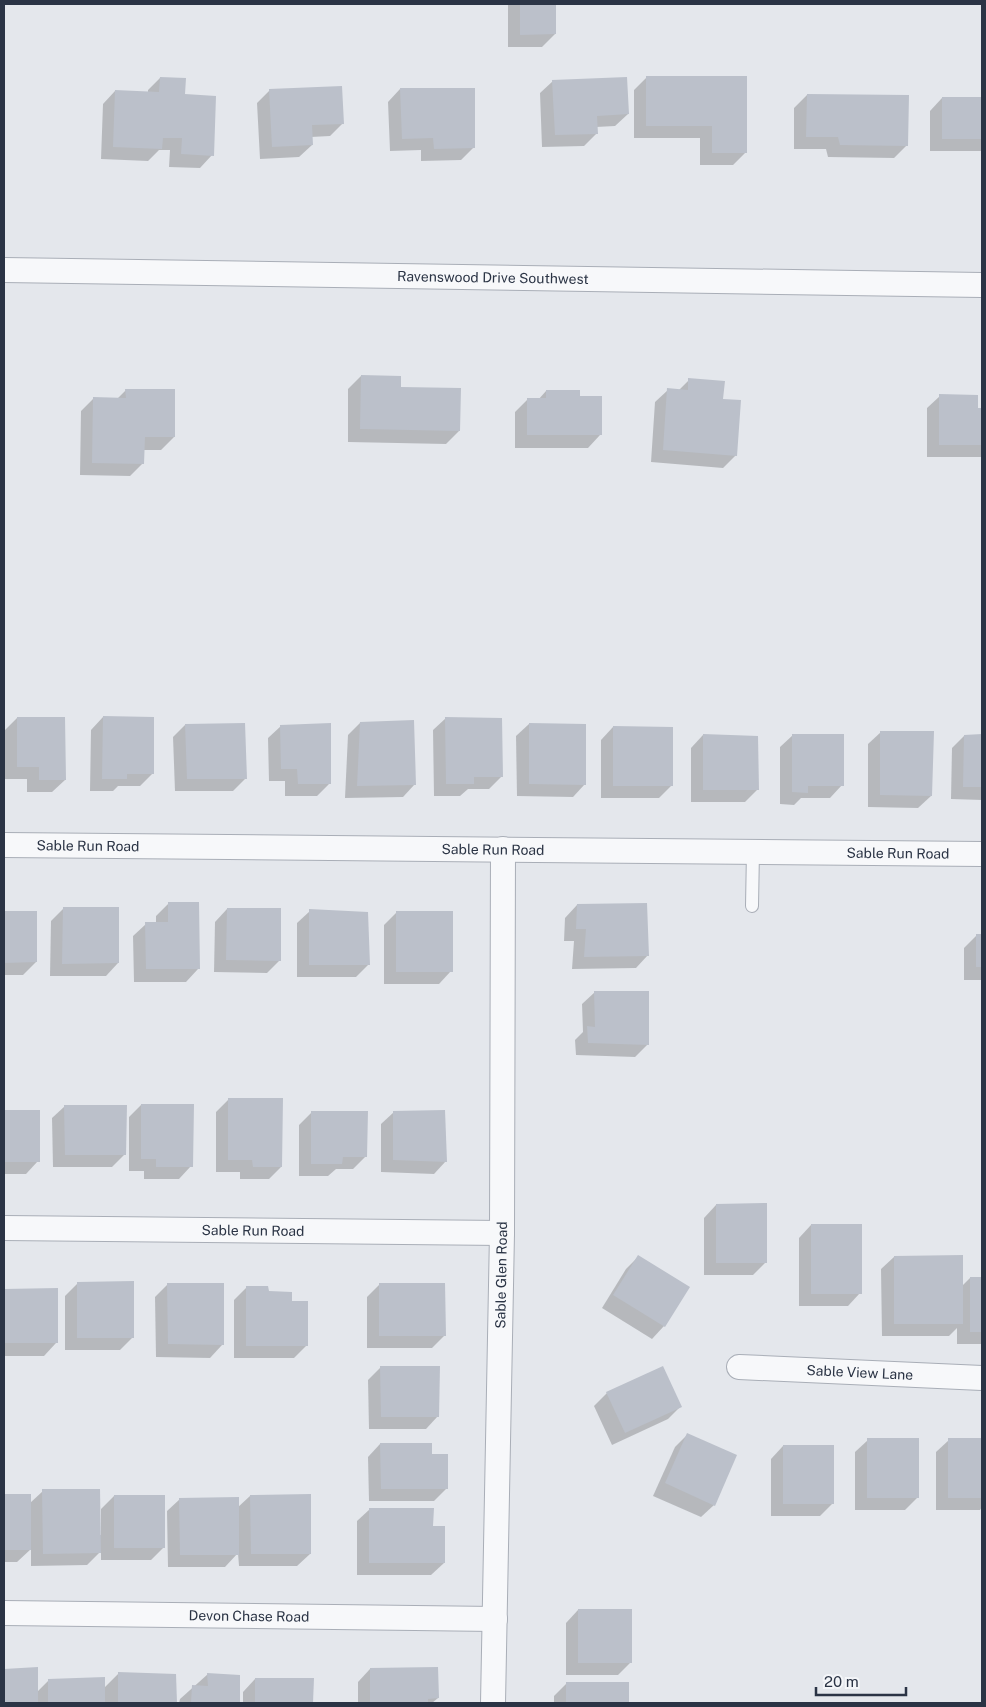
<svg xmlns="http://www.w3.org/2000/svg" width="986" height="1707" viewBox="0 0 986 1707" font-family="'Public Sans',sans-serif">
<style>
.shadow{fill:#0003}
.building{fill:#bbc0ca}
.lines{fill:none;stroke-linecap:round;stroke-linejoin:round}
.service-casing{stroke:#a9aeb7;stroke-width:14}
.minor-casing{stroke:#a9aeb7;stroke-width:26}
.service{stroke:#f7f8fa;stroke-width:12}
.minor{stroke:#f7f8fa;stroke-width:24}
.labels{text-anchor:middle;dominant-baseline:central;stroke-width:4.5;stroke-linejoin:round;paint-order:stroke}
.street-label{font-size:14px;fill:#2b3445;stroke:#f4f6f9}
</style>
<rect width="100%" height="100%" fill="#e4e7ec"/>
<g class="shadow">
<path d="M508 4H555V34L542 47H508Z"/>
<path d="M647 77H745L746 152 733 165H700V138H634V90Z"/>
<path d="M160 78 184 95 212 155 200 168 169 167 170 150H159L148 161 101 159 103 104 115 91 148 93V90Z"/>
<path d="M553 81 628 114 615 126 596 127 597 133 584 146 542 147 540 93Z"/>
<path d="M400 89 474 147 461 160 421 161V150L390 151 388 102Z"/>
<path d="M270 90 343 123 330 136 311 137 312 145 299 157 260 159 257 103Z"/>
<path d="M807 95 907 145 894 158 828 157 826 149H794V108Z"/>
<path d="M942 98H982V151H930V111Z"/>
<path d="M361 376 400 388 459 431 446 444 348 442V389Z"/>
<path d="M689 380 722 400 736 455 723 468 651 462 655 402 668 390 678 391Z"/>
<path d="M126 390 174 437 161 450H143V463L130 476 80 475 81 411 93 399H117Z"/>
<path d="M546 391 579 398 600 435 588 448H515V412L527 400H538Z"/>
<path d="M940 396 977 410H982V457H927V408Z"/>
<path d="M103 717 153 773 140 786H118L113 791H90L91 730Z"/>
<path d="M17 718 65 780 52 792H27V779H4V731Z"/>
<path d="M446 718 502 776 489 789H468L460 796H434L433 730Z"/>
<path d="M360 723 415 784 403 797 345 798 348 735Z"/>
<path d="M529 724 585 784 573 797 517 796 516 736Z"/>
<path d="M185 725 246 778 233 791H175L173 737Z"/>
<path d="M281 726 329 784 317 796H285V781H269L268 738Z"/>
<path d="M613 727 672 785 659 798H601V740Z"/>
<path d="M881 732 931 796 918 808 868 807V744Z"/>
<path d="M703 735 757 790 745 802H691V748Z"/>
<path d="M793 735 842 785 830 798H801L794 805 780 804V747Z"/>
<path d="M964 736H982V800L951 799 952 748Z"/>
<path d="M169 903 198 969 186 982H134L133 936 146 924 156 923V916Z"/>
<path d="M577 905 648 955 636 968 572 969 574 941H564L565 918Z"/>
<path d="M64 908 118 963 106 976H50L51 921Z"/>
<path d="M227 909 280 960 267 973 214 972 215 922Z"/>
<path d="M310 911 369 964 356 977H297V923Z"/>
<path d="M4 912H35L36 962 23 975H4Z"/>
<path d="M396 913 451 971 439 984H384V925Z"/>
<path d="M977 935H982V980H964V948Z"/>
<path d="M595 992 648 1044 635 1057 576 1055 575 1040 583 1032 582 1004Z"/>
<path d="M228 1100 281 1167 269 1179H240V1172H216V1112Z"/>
<path d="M141 1105 191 1166 179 1179H144V1171H129V1117Z"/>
<path d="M65 1106 125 1154 112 1167H53L52 1118Z"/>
<path d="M4 1111H38V1161L26 1174H4Z"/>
<path d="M312 1112 366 1156 353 1169H336L328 1176H299V1125Z"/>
<path d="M394 1112 446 1161 434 1174 381 1172V1124Z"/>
<path d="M716 1205 765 1263 753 1275H704V1218Z"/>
<path d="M811 1225 860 1293 848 1306H799V1238Z"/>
<path d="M638 1257 664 1326 652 1339 602 1308 626 1269Z"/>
<path d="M894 1257 962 1286 970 1278H982V1344H957V1328L949 1336H882L881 1269Z"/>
<path d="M78 1283 133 1337 120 1350H65V1296Z"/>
<path d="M168 1284 222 1345 210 1358 156 1357 155 1297Z"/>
<path d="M380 1284 445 1335 432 1348H367V1297Z"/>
<path d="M247 1287 267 1292 290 1303 307 1345 294 1358H234V1300Z"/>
<path d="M56 1289V1343L44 1356H4V1290Z"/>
<path d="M381 1367 438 1416 426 1429H369L368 1380Z"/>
<path d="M662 1368 680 1407 668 1419 612 1445 594 1406 607 1393Z"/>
<path d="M687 1435 714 1505 701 1517 653 1496 675 1447Z"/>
<path d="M868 1440 918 1497 905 1510H855V1452Z"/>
<path d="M949 1440H982V1507L980 1510H936V1452Z"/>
<path d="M380 1444 430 1455 447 1488 434 1501H369L368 1457Z"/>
<path d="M783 1446 833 1503 820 1516H771V1459Z"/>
<path d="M43 1491 99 1535H101V1509L114 1496 164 1547 151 1560H101V1551L87 1565 31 1566V1549L17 1562H4V1495H30V1503Z"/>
<path d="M250 1496 310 1554 297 1566H239L238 1553 225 1567H168L167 1511 180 1499 237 1508Z"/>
<path d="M370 1509 432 1527 444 1563 431 1575H357V1521Z"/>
<path d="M578 1610 631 1662 618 1675H566V1623Z"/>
<path d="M37 1668V1692L49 1680 104 1688 119 1673 175 1675 176 1703H4V1670Z"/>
<path d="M370 1669 438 1698 432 1703H358V1682Z"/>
<path d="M208 1674 239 1676V1703H179L180 1699Z"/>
<path d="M255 1679H313L312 1703H243V1692Z"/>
<path d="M567 1683H628V1703H554V1696Z"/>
</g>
<g class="building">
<path d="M520 4H556V34L520 35Z"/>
<path d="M646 76H747V153H712V126H646Z"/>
<path d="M160 77 186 78 185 94 216 96 214 156 181 154 182 138H163L162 149 113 147 115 90 159 92Z"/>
<path d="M627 77 629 114 597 116 598 134 555 135 552 80Z"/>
<path d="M342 86 344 124 312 125 313 145 272 147 269 89Z"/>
<path d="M400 88H475V148L434 149 433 138 402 139Z"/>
<path d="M807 94 909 95 908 146 840 145 838 137H806Z"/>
<rect x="942" y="97" width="40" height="42"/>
<path d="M361 375 401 376V387L461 388 460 431 360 429Z"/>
<path d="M688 378 725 381 723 399 741 400 737 456 663 450 667 388 688 390Z"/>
<path d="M125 389H175V437H145L144 464 92 463 93 397 126 398Z"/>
<path d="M546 390H580V396H602V435H527V398H546Z"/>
<path d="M939 394 978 395V408H982V445H939Z"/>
<path d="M103 716 154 717V774H127V779H102Z"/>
<path d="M17 717H65L66 780H39V767H17Z"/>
<path d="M445 717 502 718 503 777H474V784H446Z"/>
<path d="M414 720 416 785 357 786 360 722Z"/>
<path d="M245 723 247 779H187L185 724Z"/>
<path d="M331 723V784H298L297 769H281L280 725Z"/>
<path d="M529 723 586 724V785L529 784Z"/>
<path d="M613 726 673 727V786H613Z"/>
<path d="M880 731H934L932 796 880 795Z"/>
<path d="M703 734 758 736 759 790H703Z"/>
<path d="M792 734H844V786H808V793L792 792Z"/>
<path d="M982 734V787H963L964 735Z"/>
<path d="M168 902H199L200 969H146L145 922H168Z"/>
<path d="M647 903 649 956 584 957 586 929H576L577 904Z"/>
<path d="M63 907H119V963L62 964Z"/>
<path d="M227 908H281V961L226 960Z"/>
<path d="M309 909 368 912 370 965H309Z"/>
<path d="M4 911H37V962L4 963Z"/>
<rect x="396" y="911" width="57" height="61"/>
<rect x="976" y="934" width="6" height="33"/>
<path d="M594 991H649V1045L588 1043 587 1026 595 1027Z"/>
<path d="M228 1098H283L282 1167H253L252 1160H228Z"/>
<path d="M141 1104H194L193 1167H156V1159H141Z"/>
<path d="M64 1105H127L126 1155H65Z"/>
<rect x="4" y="1110" width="36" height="52"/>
<path d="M445 1110 447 1162 393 1160V1111Z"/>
<path d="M311 1111H368L367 1157H343L342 1164H311Z"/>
<path d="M767 1203V1263H716V1204Z"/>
<rect x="811" y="1224" width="51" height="70"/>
<path d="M638 1255 690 1287 665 1327 613 1295Z"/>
<path d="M963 1255V1324H894V1256Z"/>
<rect x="970" y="1277" width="12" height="55"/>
<path d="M134 1281V1338H77V1282Z"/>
<path d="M167 1283H224V1345L168 1344Z"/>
<path d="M379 1283H445L446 1336H379Z"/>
<path d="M246 1286H268L269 1291 292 1292V1301H308V1346H246Z"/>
<path d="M58 1288V1343H4V1289Z"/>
<path d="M380 1366H440L439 1417H381Z"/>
<path d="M663 1366 682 1407 625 1433 606 1392Z"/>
<path d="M687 1433 737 1455 715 1506 665 1483Z"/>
<rect x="867" y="1438" width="52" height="60"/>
<rect x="948" y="1438" width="34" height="60"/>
<path d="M380 1443H432V1454H448V1489H381Z"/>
<rect x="783" y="1445" width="51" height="59"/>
<path d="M42 1489H100L101 1553 43 1554Z"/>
<rect x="4" y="1494" width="27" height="56"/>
<path d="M311 1494V1554H251L250 1495Z"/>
<rect x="114" y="1495" width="51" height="53"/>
<path d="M239 1497V1555H180L179 1498Z"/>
<path d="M369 1508H434L433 1526H445V1563H369Z"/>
<rect x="578" y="1609" width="54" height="54"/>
<path d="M38 1667V1703H4V1669Z"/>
<path d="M438 1667 439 1698 428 1699V1703H370V1668Z"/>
<path d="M118 1672 176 1674 177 1703H118Z"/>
<path d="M207 1673 240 1675V1703H191L192 1685 208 1686Z"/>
<path d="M105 1677V1703H48V1679Z"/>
<path d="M255 1678H314L313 1703H255Z"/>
<rect x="566" y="1682" width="63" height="21"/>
</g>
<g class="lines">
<defs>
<path id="service" d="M752 906 753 851"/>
<g id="minor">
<path id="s1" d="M4 270 982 285"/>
<path id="s2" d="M4 845 982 854"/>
<path id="s3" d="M4 1228 502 1233"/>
<path id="s4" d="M739 1367 982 1378"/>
<path id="s5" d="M4 1613 495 1619"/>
<path id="s6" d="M493 1703 502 1233 503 849"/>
</g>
</defs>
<use href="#service" class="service-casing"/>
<use href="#minor" class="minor-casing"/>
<use href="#service" class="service"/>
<use href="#minor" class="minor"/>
</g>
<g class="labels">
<g class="street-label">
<text stroke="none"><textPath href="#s1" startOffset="489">Ravenswood Drive Southwest</textPath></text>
<text stroke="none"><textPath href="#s2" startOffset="84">Sable Run Road</textPath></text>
<text stroke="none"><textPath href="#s2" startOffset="489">Sable Run Road</textPath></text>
<text stroke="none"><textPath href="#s2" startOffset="894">Sable Run Road</textPath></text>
<text stroke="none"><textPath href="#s3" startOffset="249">Sable Run Road</textPath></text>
<text stroke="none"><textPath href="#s6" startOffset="428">Sable Glen Road</textPath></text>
<text stroke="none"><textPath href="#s4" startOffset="121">Sable View Lane</textPath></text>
<text stroke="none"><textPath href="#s5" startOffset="245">Devon Chase Road</textPath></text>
</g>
</g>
<rect width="986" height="1707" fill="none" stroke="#2b3445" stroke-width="10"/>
<path d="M816 1687v8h90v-8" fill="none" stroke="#2b3445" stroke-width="2.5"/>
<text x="824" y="1687" font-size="15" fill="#2b3445" stroke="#f4f6f9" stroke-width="4" paint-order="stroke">20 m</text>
</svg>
